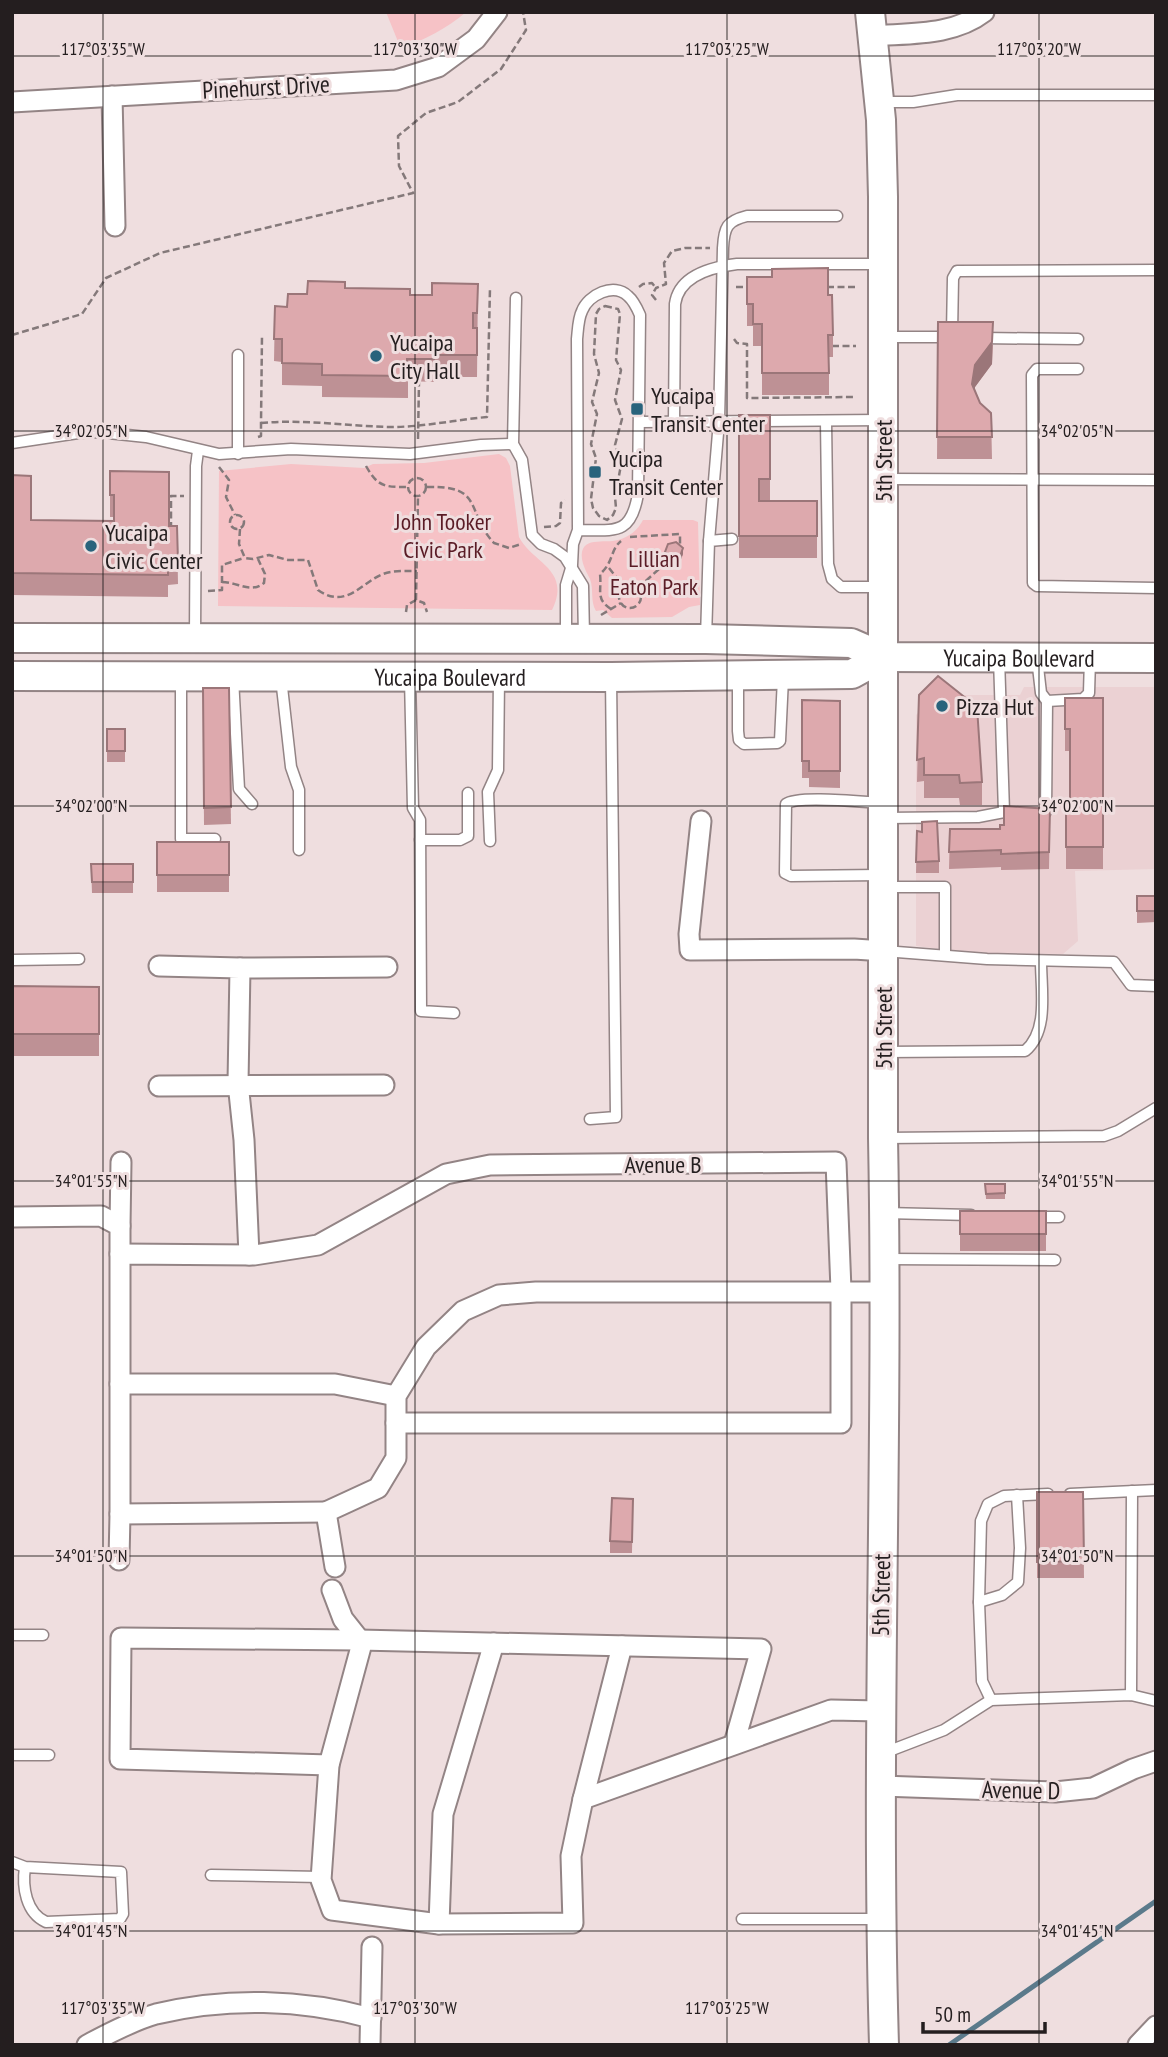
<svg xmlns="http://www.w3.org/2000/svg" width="1168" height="2057" viewBox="0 0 1168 2057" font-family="'PT Sans Narrow',sans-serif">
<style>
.built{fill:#ebd1d3}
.green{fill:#f6c2c6}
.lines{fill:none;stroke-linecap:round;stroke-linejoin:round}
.stream{stroke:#5b7a8b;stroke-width:5}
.lane-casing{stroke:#938485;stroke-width:13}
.street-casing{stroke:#938485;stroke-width:23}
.secondary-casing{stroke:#938485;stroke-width:32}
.path{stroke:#84797a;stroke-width:2.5;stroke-dasharray:7 3.5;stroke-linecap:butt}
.lane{stroke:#fff;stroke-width:10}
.street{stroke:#fff;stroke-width:19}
.secondary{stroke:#fff;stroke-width:28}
.wall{fill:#be9195}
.shaded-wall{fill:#9b7679}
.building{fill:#dda9ad;stroke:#9b7679;stroke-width:2}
.ticks{fill:none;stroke:#241e1f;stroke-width:2;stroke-opacity:0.45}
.poi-dot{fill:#29637c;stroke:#efdedf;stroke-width:2.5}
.labels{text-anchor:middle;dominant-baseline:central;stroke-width:6;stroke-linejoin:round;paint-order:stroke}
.street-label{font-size:24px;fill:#241e1f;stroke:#efdedf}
.poi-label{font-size:24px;fill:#241e1f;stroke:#efdedf;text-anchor:start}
.park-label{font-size:24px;fill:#5a1c26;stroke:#efdedf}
.ticks-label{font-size:18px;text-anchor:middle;fill:#241e1f;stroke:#efdedf;stroke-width:6;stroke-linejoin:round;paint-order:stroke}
</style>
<rect width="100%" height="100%" fill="#efdedf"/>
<path class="built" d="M1024 687H1156V869L1075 871 1078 941 1063 954 972 953 916 946V715L935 695H1020Z"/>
<g class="green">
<path d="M386 12H466C447 29 424 39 401 49Z"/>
<path d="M499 454 506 458 510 466 519 537C532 563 572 569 552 610L218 606 219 471 291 464 364 468 373 464 424 463Z"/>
<path d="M643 520H693L698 522 700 605 689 607 672 617 612 618 603 610 596 611C590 601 594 590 590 579 587 573 583 566 582 559 579 535 605 544 618 540 629 537 638 530 643 520Z"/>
</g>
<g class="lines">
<path class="stream" d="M949 2045 1156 1901"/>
<defs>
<g id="lane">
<path d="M880 102H913L957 95H1156"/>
<path d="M516 298 513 444 522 460 532 535 541 544 554 549 565 557 583 586 584 637"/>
<path d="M952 333 953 278 957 271 1156 270"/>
<path d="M886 337H948"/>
<path d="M981 338 1078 339"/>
<path d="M238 355V454"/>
<path d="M1078 369H1037L1032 375 1033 583 1037 586 1156 588"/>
<path d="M826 421 828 564 832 579 841 587H880"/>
<path d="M640 422 881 420"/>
<path d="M674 422 675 304C679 275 712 267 737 264H879"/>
<path d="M12 443 78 433 99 432 146 437 219 454 291 449 410 454 481 445 513 444"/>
<path d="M887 479 1156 480"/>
<path d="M709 541 719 421 723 248C724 227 727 221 747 216H837"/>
<path d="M195 637 196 466 198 451"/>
<path d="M566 638V585L572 565 573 544 578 530 577 339C578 330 578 319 582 311 588 295 614 282 628 296 634 301 637 308 640 315L638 494C631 536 615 530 578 530"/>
<path d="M706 638 709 541 732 539"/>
<path d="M1037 658 1041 693 1047 701 1083 699 1089 693 1090 659"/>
<path d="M738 676V731L739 740 744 744 777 743 780 741 783 678"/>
<path d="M181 678V839H215"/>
<path d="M233 678 239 789 252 804"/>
<path d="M281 678 291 767 299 790V850"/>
<path d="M410 678 413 808 420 820 421 1011 454 1013"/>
<path d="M1046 812 1047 701"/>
<path d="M886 818 978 817 1004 812 999 658"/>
<path d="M420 840H460L468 836V793"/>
<path d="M490 841 488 792 498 770 499 678"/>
<path d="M880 875 791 876 785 873 786 804C798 795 862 802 881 803"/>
<path d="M884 887H945V955"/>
<path d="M884 951 987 959 1114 962 1131 985 1156 986"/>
<path d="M12 960 79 959"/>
<path d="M884 1052 1025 1051C1049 1031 1041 990 1041 961"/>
<path d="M590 1119 616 1117 611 678"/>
<path d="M884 1138 1104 1136 1118 1131 1156 1108"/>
<path d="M885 1213 971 1215"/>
<path d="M1035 1217H1059"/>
<path d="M886 1259 1055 1260"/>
<path d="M1070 1494 1156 1490"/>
<path d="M979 1602 1002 1595 1018 1582 1020 1548 1017 1495"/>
<path d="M12 1635H43"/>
<path d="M1131 1695 1132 1491"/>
<path d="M991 1700 982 1681 979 1602 981 1521 988 1504 1004 1496 1048 1494"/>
<path d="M884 1753 944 1730 991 1700 1131 1695 1156 1701"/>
<path d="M12 1755H49"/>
<path d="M12 1862 25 1867 121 1872 123 1914 120 1919 46 1922C26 1913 22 1887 25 1867"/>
<path d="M211 1875 321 1877"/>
<path d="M742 1919H878"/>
</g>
<g id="street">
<path d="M873 36C910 33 953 36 984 12"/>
<path d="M112 96 115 226"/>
<path d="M12 102 396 80 438 67 476 39 497 12"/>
<path d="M701 821 689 934 690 950 854 949 884 951"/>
<path d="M159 966 240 968 238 1083 244 1140 249 1255"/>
<path d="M240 968 387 967"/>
<path d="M159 1086 384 1085"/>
<path d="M12 1217 101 1216 120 1226V1254"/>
<path d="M120 1226 121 1162"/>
<path d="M120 1384H335L396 1396"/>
<path d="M326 1512 120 1514V1254L254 1255 318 1245 446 1174 490 1165 836 1162 841 1290V1423H396"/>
<path d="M119 1560 120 1514"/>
<path d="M335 1567 326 1512 378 1488 396 1458V1396L426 1347 463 1311 499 1295 536 1292H884"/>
<path d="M332 1590 343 1619 362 1643 329 1765 321 1880 332 1910 439 1924 573 1923 571 1856 583 1799 831 1710 880 1711"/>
<path d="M329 1765 120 1759 121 1638 359 1640 761 1649 734 1744"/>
<path d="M881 1786 1055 1792 1093 1788 1133 1769 1156 1761"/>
<path d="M583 1799 622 1646"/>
<path d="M439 1924 443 1814 494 1643"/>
<path d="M87 2045C109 2033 132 2021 156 2014 226 1997 302 1999 371 2018"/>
<path d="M370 2045 372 1947"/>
<path d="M1138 2045 1156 2026"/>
</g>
<g id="secondary">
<path d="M870 12 881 120 883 197V1138C889 1440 875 1742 884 2045"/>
<path id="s1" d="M12 638 706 639 851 643 883 657 1156 658"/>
<path id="s2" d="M12 676 611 677 852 674 883 657"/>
</g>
</defs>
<use href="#lane" class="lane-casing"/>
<use href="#street" class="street-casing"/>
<use href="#secondary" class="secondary-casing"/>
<g class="path">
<path d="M639 287 643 284 652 283 656 288"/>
<path d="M736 287H750"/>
<path d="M827 287H856"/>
<path d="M656 300 652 295 656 288 666 284 664 263 672 251 685 248H710"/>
<path d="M605 306 618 309 620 314 616 360 621 370 615 400 622 419 615 445 621 465 615 497 616 508 613 515 607 520 599 516 593 508 591 499 596 458 591 444 597 414 592 402 599 373 594 354 596 314 599 309Z"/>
<path d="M12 335 82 314 106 278 160 253 413 193 399 166 398 136 426 113 458 102 501 69 526 30 523 12"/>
<path d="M734 339 737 343 747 344V398L856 397"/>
<path d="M832 346H856"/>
<path d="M261 423C305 419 347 426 391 427 423 427 455 420 487 417L490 288"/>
<path d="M258 437 261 436V423L262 335"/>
<path d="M418 439 419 381"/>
<path d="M366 466C378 487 384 487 408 487"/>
<path d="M219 467 229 480 226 497 235 515"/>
<circle cx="417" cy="487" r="9"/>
<path d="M427 487C485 485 465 512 494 543L509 548 521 544"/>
<circle cx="237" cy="522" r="7"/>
<path d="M544 527 556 526 560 523 561 503 565 500"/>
<path d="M171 529V496H184"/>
<path d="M240 529 239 544 245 558 253 559 269 555 288 560H308L318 590C346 610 362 582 383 574 394 570 406 571 417 571"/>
<path d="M630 537 680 534V547"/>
<path d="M609 568 624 587"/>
<path d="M222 582C238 582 250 594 264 583L265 574 258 559"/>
<circle cx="630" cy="597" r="11"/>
<path d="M638 588 669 560"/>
<path d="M208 591 222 590V565L244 558"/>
<path d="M416 600 418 496"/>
<path d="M611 609C595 599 602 590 600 574 614 562 610 550 621 541"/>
<path d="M406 612 407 605 416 600 424 603 427 612"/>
<path d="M601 615 621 603"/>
</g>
<use href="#lane" class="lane"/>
<use href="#street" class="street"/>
<use href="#secondary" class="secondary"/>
</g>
<g class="wall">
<path d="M747 277 828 295 833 335V357H829V395H762V346H753V326H747Z"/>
<path d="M478 284 477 377H434V382L408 381V398L322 397V386L282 385V362L274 361 275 306 287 307 307 294 345 288 410 295H432Z"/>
<path d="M938 322 993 345 992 364 975 387V390L980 403 991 413 992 459H937Z"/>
<path d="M739 415H770V501H817V558H739Z"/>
<path d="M110 471 169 526H177L178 584 168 585V597L12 595V475L31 520 114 521V517H110Z"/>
<path d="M665 552 683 554 680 562 672 564 665 558Z"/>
<path d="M203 688H229L231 824 204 825Z"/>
<path d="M919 695 982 782V805H960L959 798H924V781L917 782Z"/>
<path d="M1065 698H1103V869H1066V810H1070V751H1065Z"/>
<path d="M802 700 840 701V788L809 787V778H802Z"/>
<rect x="107" y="729" width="18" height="33"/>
<path d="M1050 809 1049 869 1001 870V867L949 869 950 829H1000L1004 825Z"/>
<path d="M917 831 939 861V873H916Z"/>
<rect x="157" y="842" width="72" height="50"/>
<path d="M91 864H133V893H92Z"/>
<path d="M1137 896H1156V922L1137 923Z"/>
<path d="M12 986 99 987V1056H12Z"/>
<path d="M985 1184H1005V1199H986Z"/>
<rect x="960" y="1211" width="86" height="40"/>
<path d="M1037 1492H1083L1084 1578H1037Z"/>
<path d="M633 1499 632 1553H610V1541Z"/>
</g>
<g class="shaded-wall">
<path d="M993 322 992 364 975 387 972 406V384L975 365Z"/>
<path d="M683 548V554L680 562 672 564V558Z"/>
</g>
<g class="building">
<path d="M828 268V295H832L833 335H828L829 373H762V324H753V304H747V277H772V269Z"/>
<path d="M308 281 345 282V288L410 289V295H432V283L478 284 477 313H473V328H477V355H434V359H407L408 376 322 375V364L282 363V339H274L275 306 287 307 288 294H307Z"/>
<path d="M938 322H993L992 342 975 365 972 384 980 403 991 413 992 437H937Z"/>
<path d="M739 415H770V479H759V501H817V536H739Z"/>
<path d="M110 471 169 472V526H177L178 562 168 563V575L12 573V475L31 476V520L114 521V495H110Z"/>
<path d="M676 542 683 548 680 556 672 558 665 552 668 544Z"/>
<path d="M938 676 977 707 982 782 960 783 959 775H924V758L917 760 919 695Z"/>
<path d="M203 688H229L231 807 204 808Z"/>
<path d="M1065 698H1103V847H1066V810H1070V729H1065Z"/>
<path d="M802 700 840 701V771H809V761H802Z"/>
<rect x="107" y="729" width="18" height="22"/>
<path d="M1004 806 1050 809 1049 852 1001 854V850L949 852 950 829H1000V825H1004Z"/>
<path d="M937 821 939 861 916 862 917 831 922 832V822Z"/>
<rect x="157" y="842" width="72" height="33"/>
<path d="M91 864H133V882H92Z"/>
<rect x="1137" y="896" width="19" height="15"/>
<path d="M12 986 99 987V1034H12Z"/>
<path d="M985 1184H1005V1193L986 1194Z"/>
<rect x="960" y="1211" width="86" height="23"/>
<path d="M1037 1492H1083L1084 1561 1037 1562Z"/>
<path d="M612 1498 633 1499 632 1542 610 1541Z"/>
</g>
<path class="ticks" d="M103 12V2045M415 12V2045M727 12V2045M1039 12V2045M12 56H1156M12 431H1156M12 806H1156M12 1181H1156M12 1556H1156M12 1931H1156"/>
<g class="poi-dot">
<circle cx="376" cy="356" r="7"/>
<rect x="630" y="402" width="14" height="14" rx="3.5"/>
<rect x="588" y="465" width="14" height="14" rx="3.5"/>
<circle cx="91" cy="546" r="7"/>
<circle cx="942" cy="706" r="7"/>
</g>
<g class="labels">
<g class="street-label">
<text transform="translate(266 87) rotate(-3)">Pinehurst Drive</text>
<text transform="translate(883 461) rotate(-90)">5th Street</text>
<text stroke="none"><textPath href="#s1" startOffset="1010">Yucaipa Boulevard</textPath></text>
<text stroke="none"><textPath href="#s2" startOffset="438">Yucaipa Boulevard</textPath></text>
<text transform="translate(883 1028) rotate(-90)">5th Street</text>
<text x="663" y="1164">Avenue B</text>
<text transform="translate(881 1595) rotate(-89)">5th Street</text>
<text transform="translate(1021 1790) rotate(1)">Avenue D</text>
</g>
<g class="poi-label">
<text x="390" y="342">Yucaipa<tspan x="390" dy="28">City Hall</tspan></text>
<text x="651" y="395">Yucaipa<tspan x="651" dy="28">Transit Center</tspan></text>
<text x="609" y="458">Yucipa<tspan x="609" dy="28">Transit Center</tspan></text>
<text x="105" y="532">Yucaipa<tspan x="105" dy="28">Civic Center</tspan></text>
<text x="956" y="706">Pizza Hut</text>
</g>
<g class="park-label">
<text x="443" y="521">John Tooker<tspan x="443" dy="28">Civic Park</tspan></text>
<text x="654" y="558">Lillian<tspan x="654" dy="28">Eaton Park</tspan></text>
</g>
</g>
<g class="ticks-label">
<text x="103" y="55">117°03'35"W</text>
<text x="415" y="55">117°03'30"W</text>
<text x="727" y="55">117°03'25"W</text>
<text x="1039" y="55">117°03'20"W</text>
<text x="91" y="437">34°02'05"N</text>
<text x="1077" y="437">34°02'05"N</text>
<text x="91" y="812">34°02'00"N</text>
<text x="1077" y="812">34°02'00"N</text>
<text x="91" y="1187">34°01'55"N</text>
<text x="1077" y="1187">34°01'55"N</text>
<text x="91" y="1562">34°01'50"N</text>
<text x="1077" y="1562">34°01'50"N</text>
<text x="91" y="1937">34°01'45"N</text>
<text x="1077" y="1937">34°01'45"N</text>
<text x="103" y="2014">117°03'35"W</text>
<text x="415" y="2014">117°03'30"W</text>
<text x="727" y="2014">117°03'25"W</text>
</g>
<rect width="1168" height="2057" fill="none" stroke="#241e1f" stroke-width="28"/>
<path d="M923 2022v10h122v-10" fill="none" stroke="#241e1f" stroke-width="3.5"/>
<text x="934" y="2022" font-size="21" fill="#241e1f" stroke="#efdedf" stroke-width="5" paint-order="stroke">50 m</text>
</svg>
